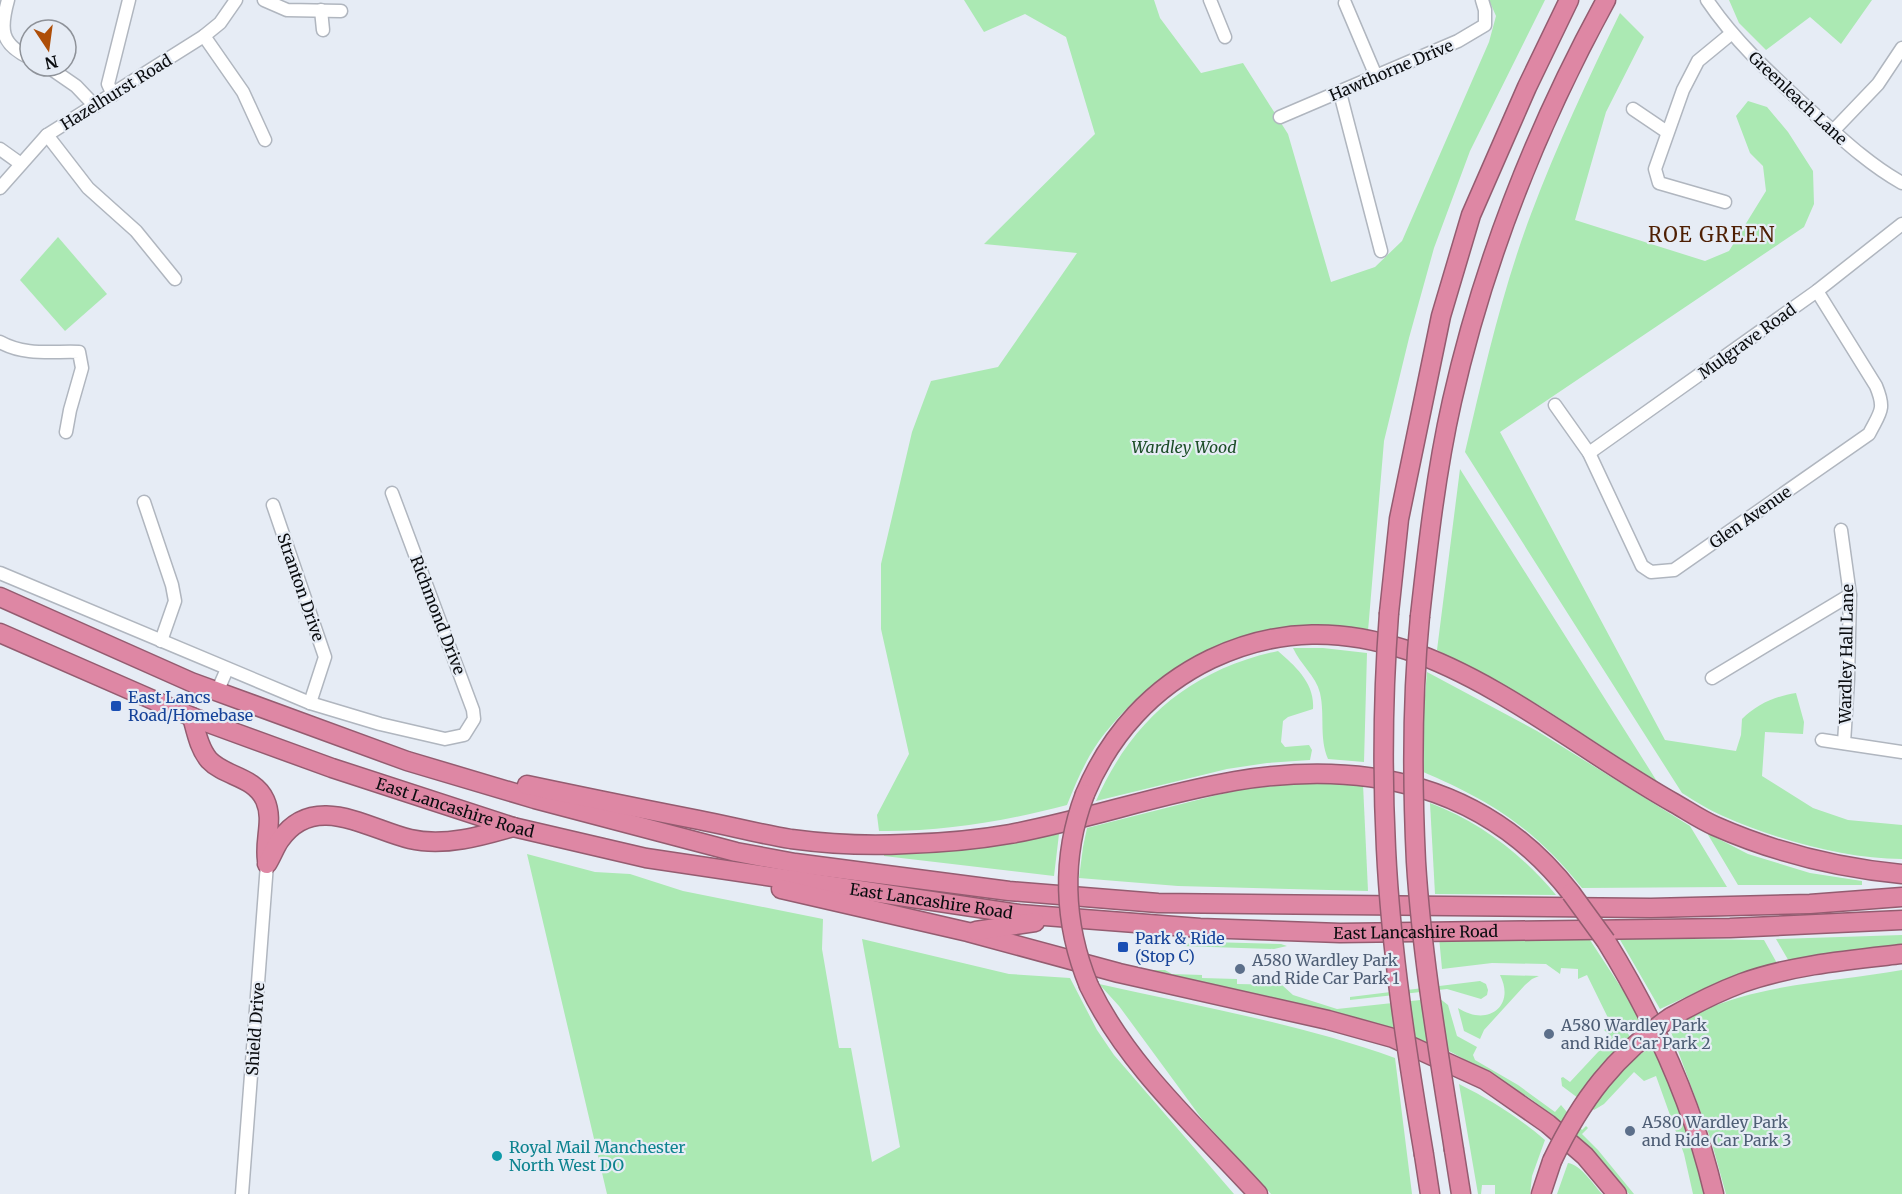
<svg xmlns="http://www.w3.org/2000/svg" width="1902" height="1194" viewBox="0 0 1902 1194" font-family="Merriweather,serif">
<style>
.green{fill:#abe9b3}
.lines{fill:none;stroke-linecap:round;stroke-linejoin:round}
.minor-casing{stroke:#b0b6bf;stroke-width:15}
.highway-casing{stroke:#945c70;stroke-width:21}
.minor{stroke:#fff;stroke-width:12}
.highway{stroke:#de87a4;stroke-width:18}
.highway-bridge-casing{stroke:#945c70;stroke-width:21;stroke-linecap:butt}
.highway-bridge{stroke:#de87a4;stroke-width:18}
.transit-dot{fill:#1a4fb4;stroke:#e6ecf5;stroke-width:2}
.service-dot{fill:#5c6f8a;stroke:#e6ecf5;stroke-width:2}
.culture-dot{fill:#0f9aa8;stroke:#e6ecf5;stroke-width:2}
.labels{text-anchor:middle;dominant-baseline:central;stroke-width:4.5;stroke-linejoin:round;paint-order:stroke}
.street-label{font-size:16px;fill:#0a0c0f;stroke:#e6ecf5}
.park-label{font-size:16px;font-style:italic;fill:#1b4c26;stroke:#e6ecf5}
.transit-label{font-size:16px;fill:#164399;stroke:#e6ecf5;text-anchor:start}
.service-label{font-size:16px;fill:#4e5e75;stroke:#e6ecf5;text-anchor:start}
.culture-label{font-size:16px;fill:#0d838f;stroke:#e6ecf5;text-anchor:start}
.quarter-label{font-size:20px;letter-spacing:1.5px;fill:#4e1f03;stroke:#e6ecf5}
</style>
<rect width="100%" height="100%" fill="#e6ecf5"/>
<g class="green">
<path d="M964 0H1154L1160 18 1201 73 1243 63 1288 134 1331 282 1375 267 1402 241 1489 42 1496 16 1489 0H1545L1470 151 1434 248 1409 338 1384 441 1368 631C1345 627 1320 623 1296 626 1221 634 1152 674 1105 733 1088 754 1077 780 1067 805 1006 821 942 832 879 831L877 815 909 754 881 629V564L912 432 931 381 998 367 1077 253 984 244 1095 134 1066 37 1025 14 984 32Z"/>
<path d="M1729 0H1872L1841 44 1810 17 1766 50 1739 23Z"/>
<path d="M1620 13 1644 37 1606 112 1575 220 1705 261 1729 251 1766 191 1763 166 1750 153 1736 116 1748 101 1767 107 1788 132 1813 171 1814 204 1804 227 1500 432 1665 740 1736 751 1741 735 1742 719C1757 704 1776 696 1796 693L1804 722 1803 734 1765 732 1762 776 1813 808 1848 820 1902 825V859C1845 859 1775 839 1723 816 1709 810 1695 801 1682 793L1465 452C1484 371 1502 291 1531 214 1557 145 1588 79 1620 13Z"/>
<path d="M58 237 107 294 65 331 20 280Z"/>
<path d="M1460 469 1658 783 1542 707 1437 650Z"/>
<path d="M1293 648H1323L1367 653 1364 762 1328 759C1319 738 1325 715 1320 693 1316 676 1300 664 1293 648Z"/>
<path d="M1278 651C1295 666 1315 683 1313 709L1288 717 1283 721 1281 742 1285 747 1309 745 1312 750 1310 760 1267 763 1227 769 1096 801C1132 720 1190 670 1278 651Z"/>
<path d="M1427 672 1537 731 1690 826 1727 887 1582 888C1533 827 1491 801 1421 771V743Z"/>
<path d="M1313 782 1363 784 1368 891 1178 886 1079 878 1083 847 1087 828 1217 795 1245 789Z"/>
<path d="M1430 803C1480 822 1522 854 1556 895L1435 894Z"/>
<path d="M1707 833 1748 854 1810 873 1862 881V885H1738Z"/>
<path d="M1059 834 1054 876 884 856V853C944 854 1001 844 1059 834Z"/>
<path d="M527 854 595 872 630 874 683 891 823 919 822 949 839 1048H851L872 1162 900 1147 862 939 1009 974 1070 978 1097 1030 1114 1055 1234 1194H607Z"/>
<path d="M1902 935V947L1790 963 1776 939Z"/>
<path d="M1439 937H1588L1626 995 1640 1022 1627 1032 1641 1054 1652 1045C1673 1093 1693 1143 1704 1194H1693L1684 1154 1656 1076 1644 1081 1634 1072 1604 1104 1594 1110 1562 1086 1561 1078 1563 1077 1570 1082 1612 1037 1604 1030 1612 1026 1587 975 1578 979V969L1561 968 1560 974 1546 964 1492 963 1442 969Z"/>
<path d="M1619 938 1764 940 1778 965 1716 983 1660 1009Z"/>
<path d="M1210 942 1281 944 1287 946 1274 949 1180 946 1179 944Z"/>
<path d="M1152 970H1165L1172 974 1202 975V978L1237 979V984L1282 985 1293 995 1337 1009 1439 998 1448 1005 1457 1036 1477 1047 1473 1055 1475 1060 1518 1085 1555 1112 1561 1105 1582 1130 1586 1126 1588 1128 1582 1134 1598 1150 1634 1194H1629L1586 1144 1553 1116 1531 1099 1496 1077 1451 1052 1374 1026 1153 973Z"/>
<path d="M1902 970V1194H1726L1711 1140 1671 1032C1681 1025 1691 1016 1702 1011 1764 983 1836 982 1902 970Z"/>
<path d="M1500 975 1539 976 1532 979 1525 985 1484 1030 1480 1039 1464 1031 1458 1008C1487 1027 1516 1007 1500 975Z"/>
<path d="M1480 981 1486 984 1488 990 1487 995 1481 999 1447 989 1350 1000V997Z"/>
<path d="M1099 984C1198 1006 1300 1024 1395 1058L1412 1194H1271L1202 1119 1119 1006Z"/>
<path d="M1459 1084C1491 1100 1518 1117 1545 1140L1532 1176 1530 1194H1495V1185H1482L1481 1194H1478Z"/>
<path d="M1568 1163C1581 1165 1593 1184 1602 1194H1557Z"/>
</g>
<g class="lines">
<defs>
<g id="minor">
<path d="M8 0C0 29 0 44 30 58"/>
<path d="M264 0 287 10 341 11"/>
<path d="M1210 0 1225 37"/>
<path d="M1707 0C1736 43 1773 76 1811 111 1840 137 1868 164 1902 183"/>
<path d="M1345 3 1376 76"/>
<path d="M321 10 323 30"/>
<path d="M204 36 243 92 265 140"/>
<path d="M47 66 76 86 95 106"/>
<path d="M1340 93 1381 251"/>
<path d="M113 95 108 84 129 0"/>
<path d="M1633 109 1667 132"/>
<path d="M1280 117 1458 41 1485 25V10L1482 0"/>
<path d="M1833 131 1878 84 1902 48"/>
<path d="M47 135 88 188 136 231 175 279"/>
<path d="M0 149 21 164"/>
<path d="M0 188 47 135 204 36 220 23 236 0"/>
<path d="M1725 202 1659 183 1655 169 1683 90 1698 61 1732 33"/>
<path d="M0 342C25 356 52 351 79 352L82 368 70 410 66 432"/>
<path d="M1555 405 1589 453 1642 566 1651 572 1674 570 1869 434C1880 412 1886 410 1876 386L1817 291"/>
<path d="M1589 453 1817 291 1902 224"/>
<path d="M144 502 172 585 175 601 161 641"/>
<path d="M273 505 325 657 310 703"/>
<path d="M1841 530 1850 595 1848 679 1844 743"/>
<path d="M0 573 310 703 380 724 445 739 464 735 474 719 473 710 392 493"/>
<path d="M1712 678 1850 595"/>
<path d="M217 692 227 669"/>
<path d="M1822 740 1902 752"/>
<path d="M242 1194 267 864"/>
</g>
<g id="highway">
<path d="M0 597 191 682 407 761 535 799 736 852 795 863 1009 891 1158 903 1651 908 1810 904 1902 897"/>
<path d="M1389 613 1399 519 1441 316 1471 215 1527 87 1569 0"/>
<path d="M1420 616C1428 544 1436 472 1452 401 1484 260 1537 126 1606 0"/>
<path id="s1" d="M0 633 192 717 332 768 513 827 646 858 1019 914 1200 928 1340 933 1730 928 1902 920"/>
<path d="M192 717C196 731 199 748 209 760 225 777 254 776 265 800 274 820 264 839 267 860"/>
<path d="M527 785C584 797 642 809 699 820 730 826 760 834 791 839 828 844 869 846 906 844 941 843 976 840 1010 834 1086 820 1159 794 1235 781 1366 759 1487 785 1571 893"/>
<path d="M1085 794C1110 734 1153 687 1211 659 1387 576 1531 723 1674 803 1688 811 1701 820 1715 826 1774 852 1838 868 1902 874"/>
<path d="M267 864C272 856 275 847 280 840 314 791 368 829 410 839 444 847 482 836 513 827"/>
<path d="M781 889 968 932 1119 973 1328 1020 1393 1038 1485 1080 1548 1124 1585 1156 1617 1194"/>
<path d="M976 931 1035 922"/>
<path d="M1606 941C1654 1019 1693 1104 1714 1194"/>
<path d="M1089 986C1128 1067 1198 1128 1258 1194"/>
<path d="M1671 1017C1694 1004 1718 992 1742 983 1792 965 1849 960 1902 954"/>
<path d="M1454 1150 1461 1194"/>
<path d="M1424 1155 1430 1194"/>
<path d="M1541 1194 1552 1161"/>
</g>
</defs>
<use href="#minor" class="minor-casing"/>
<use href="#highway" class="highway-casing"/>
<use href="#minor" class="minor"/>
<use href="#highway" class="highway"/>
<defs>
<g id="highway-bridge">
<path d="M1389 613C1383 692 1382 770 1386 849 1391 951 1407 1054 1424 1155"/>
<path d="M1420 616C1412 697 1412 780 1416 862 1422 958 1439 1055 1454 1150"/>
<path d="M1085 794C1061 857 1063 923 1089 986"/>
<path d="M1571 893 1606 941"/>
<path d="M1552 1161C1581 1100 1615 1055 1671 1017"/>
</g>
</defs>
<use href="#highway-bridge" class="highway-bridge-casing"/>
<use href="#highway-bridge" class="highway-bridge"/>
</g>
<g class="transit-dot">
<rect x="110" y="700" width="12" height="12" rx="3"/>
<rect x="1117" y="941" width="12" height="12" rx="3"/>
</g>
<g class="service-dot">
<circle cx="1240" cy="969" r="6"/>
<circle cx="1549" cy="1034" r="6"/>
<circle cx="1630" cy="1131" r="6"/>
</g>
<circle class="culture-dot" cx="497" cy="1156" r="6"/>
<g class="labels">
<g class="street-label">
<text transform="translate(1391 70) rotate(-23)">Hawthorne Drive</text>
<text transform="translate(116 92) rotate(-32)">Hazelhurst Road</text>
<text transform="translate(1798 98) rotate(43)">Greenleach Lane</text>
<text transform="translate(1747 341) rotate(-36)">Mulgrave Road</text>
<text transform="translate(1750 517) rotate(-35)">Glen Avenue</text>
<text transform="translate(301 587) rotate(71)">Stranton Drive</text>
<text transform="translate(438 615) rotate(69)">Richmond Drive</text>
<text transform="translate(1846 654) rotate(-89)">Wardley Hall Lane</text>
<text stroke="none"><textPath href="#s1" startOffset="488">East Lancashire Road</textPath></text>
<text stroke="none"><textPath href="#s1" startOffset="974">East Lancashire Road</textPath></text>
<text stroke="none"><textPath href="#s1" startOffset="1460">East Lancashire Road</textPath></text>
<text transform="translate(255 1029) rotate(-86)">Shield Drive</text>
</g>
<g class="park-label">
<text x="1184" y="447">Wardley Wood</text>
</g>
<g class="transit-label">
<text x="128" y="697">East Lancs<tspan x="128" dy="18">Road/Homebase</tspan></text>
<text x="1135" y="938">Park &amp; Ride<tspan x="1135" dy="18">(Stop C)</tspan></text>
</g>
<g class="service-label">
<text x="1252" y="960">A580 Wardley Park<tspan x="1252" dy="18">and Ride Car Park 1</tspan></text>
<text x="1561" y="1025">A580 Wardley Park<tspan x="1561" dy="18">and Ride Car Park 2</tspan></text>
<text x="1642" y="1122">A580 Wardley Park<tspan x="1642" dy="18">and Ride Car Park 3</tspan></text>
</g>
<g class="culture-label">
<text x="509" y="1147">Royal Mail Manchester<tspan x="509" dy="18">North West DO</tspan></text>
</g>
<g class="quarter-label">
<text x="1712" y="234">ROE GREEN</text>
</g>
</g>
<g transform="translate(48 48) rotate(167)"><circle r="28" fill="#e6ecf5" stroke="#8e9299" stroke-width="1.5"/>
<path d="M0-4.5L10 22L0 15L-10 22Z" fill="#ae4e08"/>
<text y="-9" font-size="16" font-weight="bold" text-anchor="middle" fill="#0a0c0f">N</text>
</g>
</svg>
